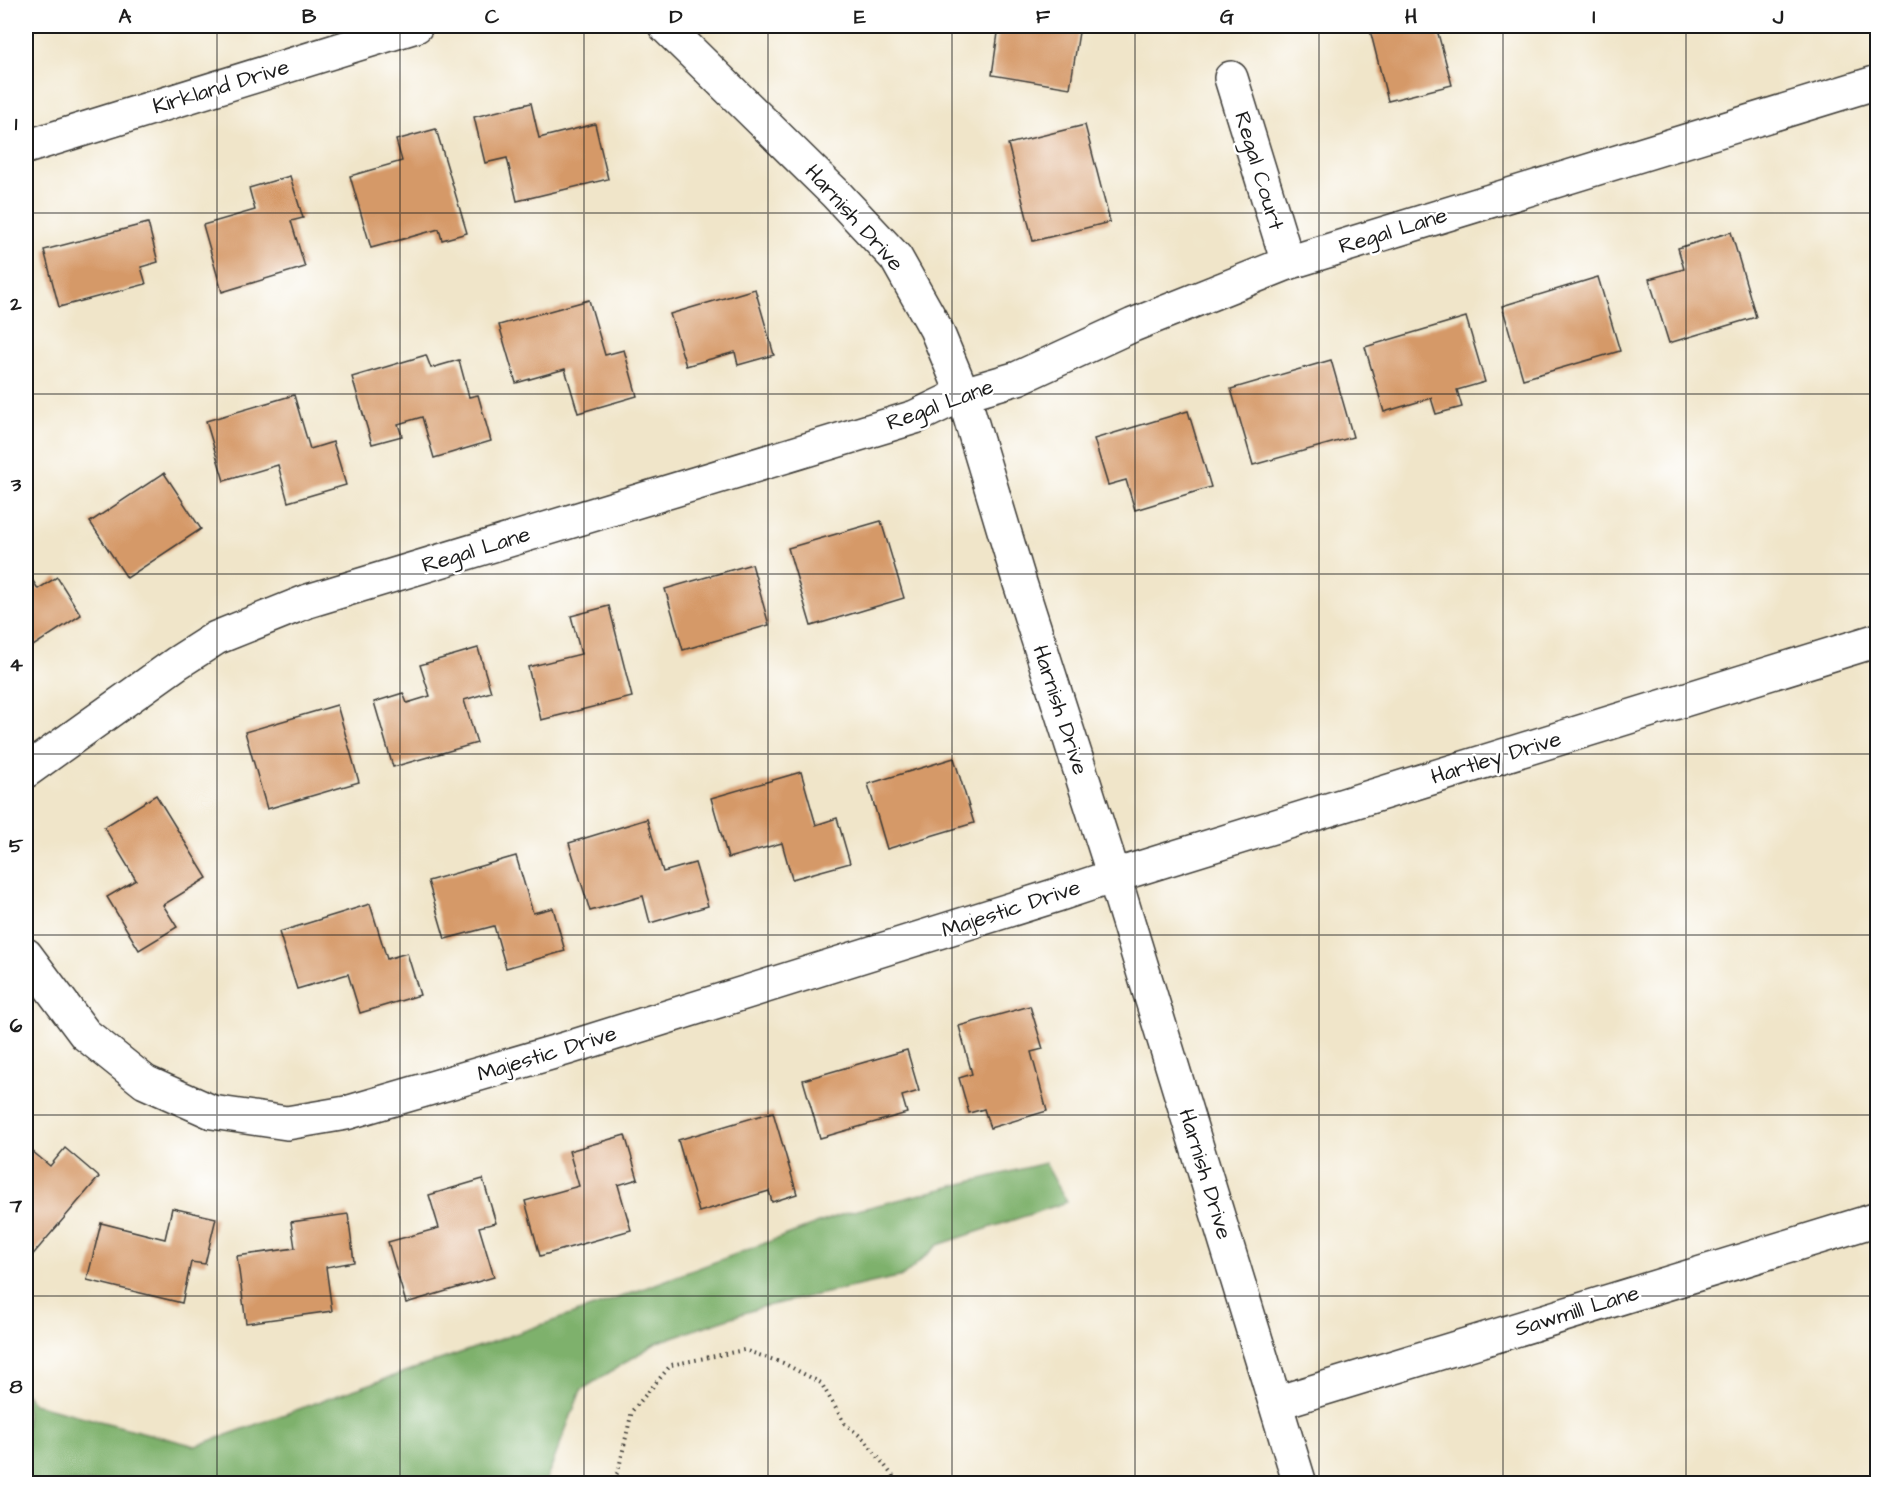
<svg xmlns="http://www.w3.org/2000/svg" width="1903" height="1509" viewBox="0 0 1903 1509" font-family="'Architects Daughter',sans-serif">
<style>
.forest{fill:#7eb16c;stroke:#4d6644;stroke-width:1.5}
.building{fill:#d59968}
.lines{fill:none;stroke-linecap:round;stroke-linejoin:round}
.minor-casing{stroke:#3c3a36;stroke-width:36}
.tertiary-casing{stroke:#3c3a36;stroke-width:36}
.path{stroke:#3c3a36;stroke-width:4;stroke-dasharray:1.5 4.5;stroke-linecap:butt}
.minor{stroke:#fff;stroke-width:33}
.tertiary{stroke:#fff;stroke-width:33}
.grid{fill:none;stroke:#1c1c1c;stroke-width:1.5;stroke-opacity:0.55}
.labels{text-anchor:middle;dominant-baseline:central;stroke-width:5;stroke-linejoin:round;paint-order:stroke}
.street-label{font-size:22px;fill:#1c1c1c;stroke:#fff}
.neatline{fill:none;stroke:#1c1c1c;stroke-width:2}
.grid-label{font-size:20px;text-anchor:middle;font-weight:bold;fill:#1c1c1c}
</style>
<rect width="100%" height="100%" fill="#fff"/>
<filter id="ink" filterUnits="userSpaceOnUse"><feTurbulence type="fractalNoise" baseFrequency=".0167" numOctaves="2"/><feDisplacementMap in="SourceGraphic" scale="12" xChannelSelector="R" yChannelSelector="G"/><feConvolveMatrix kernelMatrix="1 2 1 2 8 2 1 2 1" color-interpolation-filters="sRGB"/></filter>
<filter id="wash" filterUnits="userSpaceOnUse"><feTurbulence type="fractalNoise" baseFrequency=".008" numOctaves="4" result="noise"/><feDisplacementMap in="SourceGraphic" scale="24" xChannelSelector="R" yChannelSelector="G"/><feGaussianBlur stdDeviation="1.35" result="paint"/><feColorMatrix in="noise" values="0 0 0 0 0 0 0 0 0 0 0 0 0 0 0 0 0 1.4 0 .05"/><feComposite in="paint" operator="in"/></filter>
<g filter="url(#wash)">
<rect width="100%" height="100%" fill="#f0e5c9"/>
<path class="forest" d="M1045 1163 1067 1202 938 1245 903 1276 762 1307 658 1342 581 1390 545 1483H26V1394L34 1404 196 1446 324 1400 602 1304 846 1213Z"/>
<g id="blocks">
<g class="building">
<path d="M26 26H46L26 32Z"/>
<path d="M999 26H1080L1070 88 992 75Z"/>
<path d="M1369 26H1436L1452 85 1388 101Z"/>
<path d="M531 103 539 138 595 124 608 179 517 201 507 158 485 163 474 117Z"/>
<path d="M1085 125 1110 222 1033 241 1008 144Z"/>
<path d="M436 129 467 233 442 240 439 229 371 248 350 176 402 161 396 140Z"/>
<path d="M290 176 303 218 291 221 305 267 222 292 203 225 255 210 249 188Z"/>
<path d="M148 223 158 262 141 267 146 284 59 307 44 250Z"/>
<path d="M1731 232 1756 317 1669 343 1649 279 1684 269 1678 248Z"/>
<path d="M1598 277 1620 351 1523 379 1502 306Z"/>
<path d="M755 289 774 355 738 365 735 352 686 366 670 314Z"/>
<path d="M589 300 605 355 624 350 637 396 578 413 565 369 516 383 499 325Z"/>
<path d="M1466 317 1485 382 1457 390 1462 407 1436 414 1431 398 1384 412 1365 347Z"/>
<path d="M426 355 431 368 459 360 469 397 478 395 491 441 434 458 422 417 398 424 402 436 372 444 352 377Z"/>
<path d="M1331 360 1353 437 1253 465 1231 389Z"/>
<path d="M294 395 310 449 333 442 346 485 288 502 278 465 224 481 206 421Z"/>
<path d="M1188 411 1211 487 1135 510 1126 480 1108 485 1094 439Z"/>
<path d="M164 473 201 529 127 578 90 522Z"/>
<path d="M881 521 904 598 811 626 788 548Z"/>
<path d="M752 564 769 625 683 650 665 589Z"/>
<path d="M26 570 38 589 57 577 81 615 30 648 26 641Z"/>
<path d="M609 606 632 697 541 720 528 667 581 654 571 616Z"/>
<path d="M478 648 491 692 464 700 477 743 393 767 374 702 403 693 407 703 430 696 420 665Z"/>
<path d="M337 705 359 782 267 809 245 732Z"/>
<path d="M954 758 974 823 887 849 868 784Z"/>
<path d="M801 772 816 825 837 818 850 863 792 879 782 843 728 858 711 798Z"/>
<path d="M156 795 207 878 163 905 177 927 139 950 107 897 136 880 104 827Z"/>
<path d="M647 819 663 872 695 863 708 906 650 923 643 896 590 911 569 843Z"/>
<path d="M516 856 533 913 553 908 565 951 506 968 494 926 445 939 428 881Z"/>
<path d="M370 904 387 959 407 953 420 995 360 1013 348 974 297 989 279 932Z"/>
<path d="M1030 1006 1043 1049 1031 1052 1047 1111 990 1128 984 1109 969 1113 959 1078 972 1074 959 1026Z"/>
<path d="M907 1050 919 1091 902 1096 907 1113 820 1138 803 1080Z"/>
<path d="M773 1112 797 1194 772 1202 769 1191 699 1212 678 1140Z"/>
<path d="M625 1135 638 1179 618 1185 631 1230 540 1256 525 1201 579 1186 569 1151Z"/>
<path d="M26 1146 50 1166 65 1148 99 1177 30 1258 26 1254Z"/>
<path d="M483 1179 496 1223 479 1227 494 1277 406 1303 388 1242 439 1228 429 1195Z"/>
<path d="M172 1208 216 1218 205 1264 191 1262 182 1303 87 1280 101 1223 165 1239Z"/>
<path d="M348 1214 354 1262 326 1267 332 1311 246 1323 237 1256 295 1248 291 1222Z"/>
</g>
</g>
</g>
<g filter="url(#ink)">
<use href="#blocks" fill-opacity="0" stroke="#3c3a36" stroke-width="1.5"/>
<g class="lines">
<defs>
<g id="minor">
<path d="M1231 78 1288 263"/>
<path d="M26 147 416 26"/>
<path d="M26 771 177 663 216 638 308 601 915 417 963 394 1018 378 1133 325 1288 263 1878 82"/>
<path d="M26 955 85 1034 145 1082 212 1112 287 1123 346 1113 568 1048 1057 895 1114 876 1878 640"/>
<path d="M1276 1403 1878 1219"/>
</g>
<path id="tertiary" d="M665 26 835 193 896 258 936 329 963 394 1018 577 1114 876 1300 1484"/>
</defs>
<use href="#minor" class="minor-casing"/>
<use href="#tertiary" class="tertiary-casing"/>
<g class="path">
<path d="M610 1484 618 1472 632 1411 671 1365 744 1350 783 1363 821 1383 845 1424 865 1440 899 1484"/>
<path d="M1234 1484 1249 1479"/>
</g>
<use href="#minor" class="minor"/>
<use href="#tertiary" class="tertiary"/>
</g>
</g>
<path class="grid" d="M217 26V1484M400 26V1484M584 26V1484M768 26V1484M952 26V1484M1135 26V1484M1319 26V1484M1503 26V1484M1686 26V1484M26 213H1878M26 394H1878M26 574H1878M26 754H1878M26 935H1878M26 1115H1878M26 1296H1878"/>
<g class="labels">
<g class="street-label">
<text transform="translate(221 87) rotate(-17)">Kirkland Drive</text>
<text transform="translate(1259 171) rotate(73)">Regal Court</text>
<text transform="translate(854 218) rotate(48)">Harnish Drive</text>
<text transform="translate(1393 231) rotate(-17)">Regal Lane</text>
<text transform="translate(940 405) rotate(-20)">Regal Lane</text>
<text transform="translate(476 550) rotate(-17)">Regal Lane</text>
<text transform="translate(1060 710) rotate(72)">Harnish Drive</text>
<text transform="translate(1496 758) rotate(-17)">Hartley Drive</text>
<text transform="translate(1011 909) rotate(-18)">Majestic Drive</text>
<text transform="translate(547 1054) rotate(-17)">Majestic Drive</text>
<text transform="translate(1205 1174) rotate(73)">Harnish Drive</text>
<text transform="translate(1577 1311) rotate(-17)">Sawmill Lane</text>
</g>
</g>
<rect width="1903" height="1509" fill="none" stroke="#fff" stroke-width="66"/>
<rect x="33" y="33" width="1837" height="1443" class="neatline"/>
<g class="grid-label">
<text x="125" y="23">A</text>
<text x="309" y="23">B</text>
<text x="492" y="23">C</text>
<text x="676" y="23">D</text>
<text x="860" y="23">E</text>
<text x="1043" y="23">F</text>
<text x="1227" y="23">G</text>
<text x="1411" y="23">H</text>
<text x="1594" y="23">I</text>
<text x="1778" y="23">J</text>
<text x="16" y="130">1</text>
<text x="16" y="310">2</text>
<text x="16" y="491">3</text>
<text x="16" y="671">4</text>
<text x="16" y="852">5</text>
<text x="16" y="1032">6</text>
<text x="16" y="1212">7</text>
<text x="16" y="1393">8</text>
</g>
</svg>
